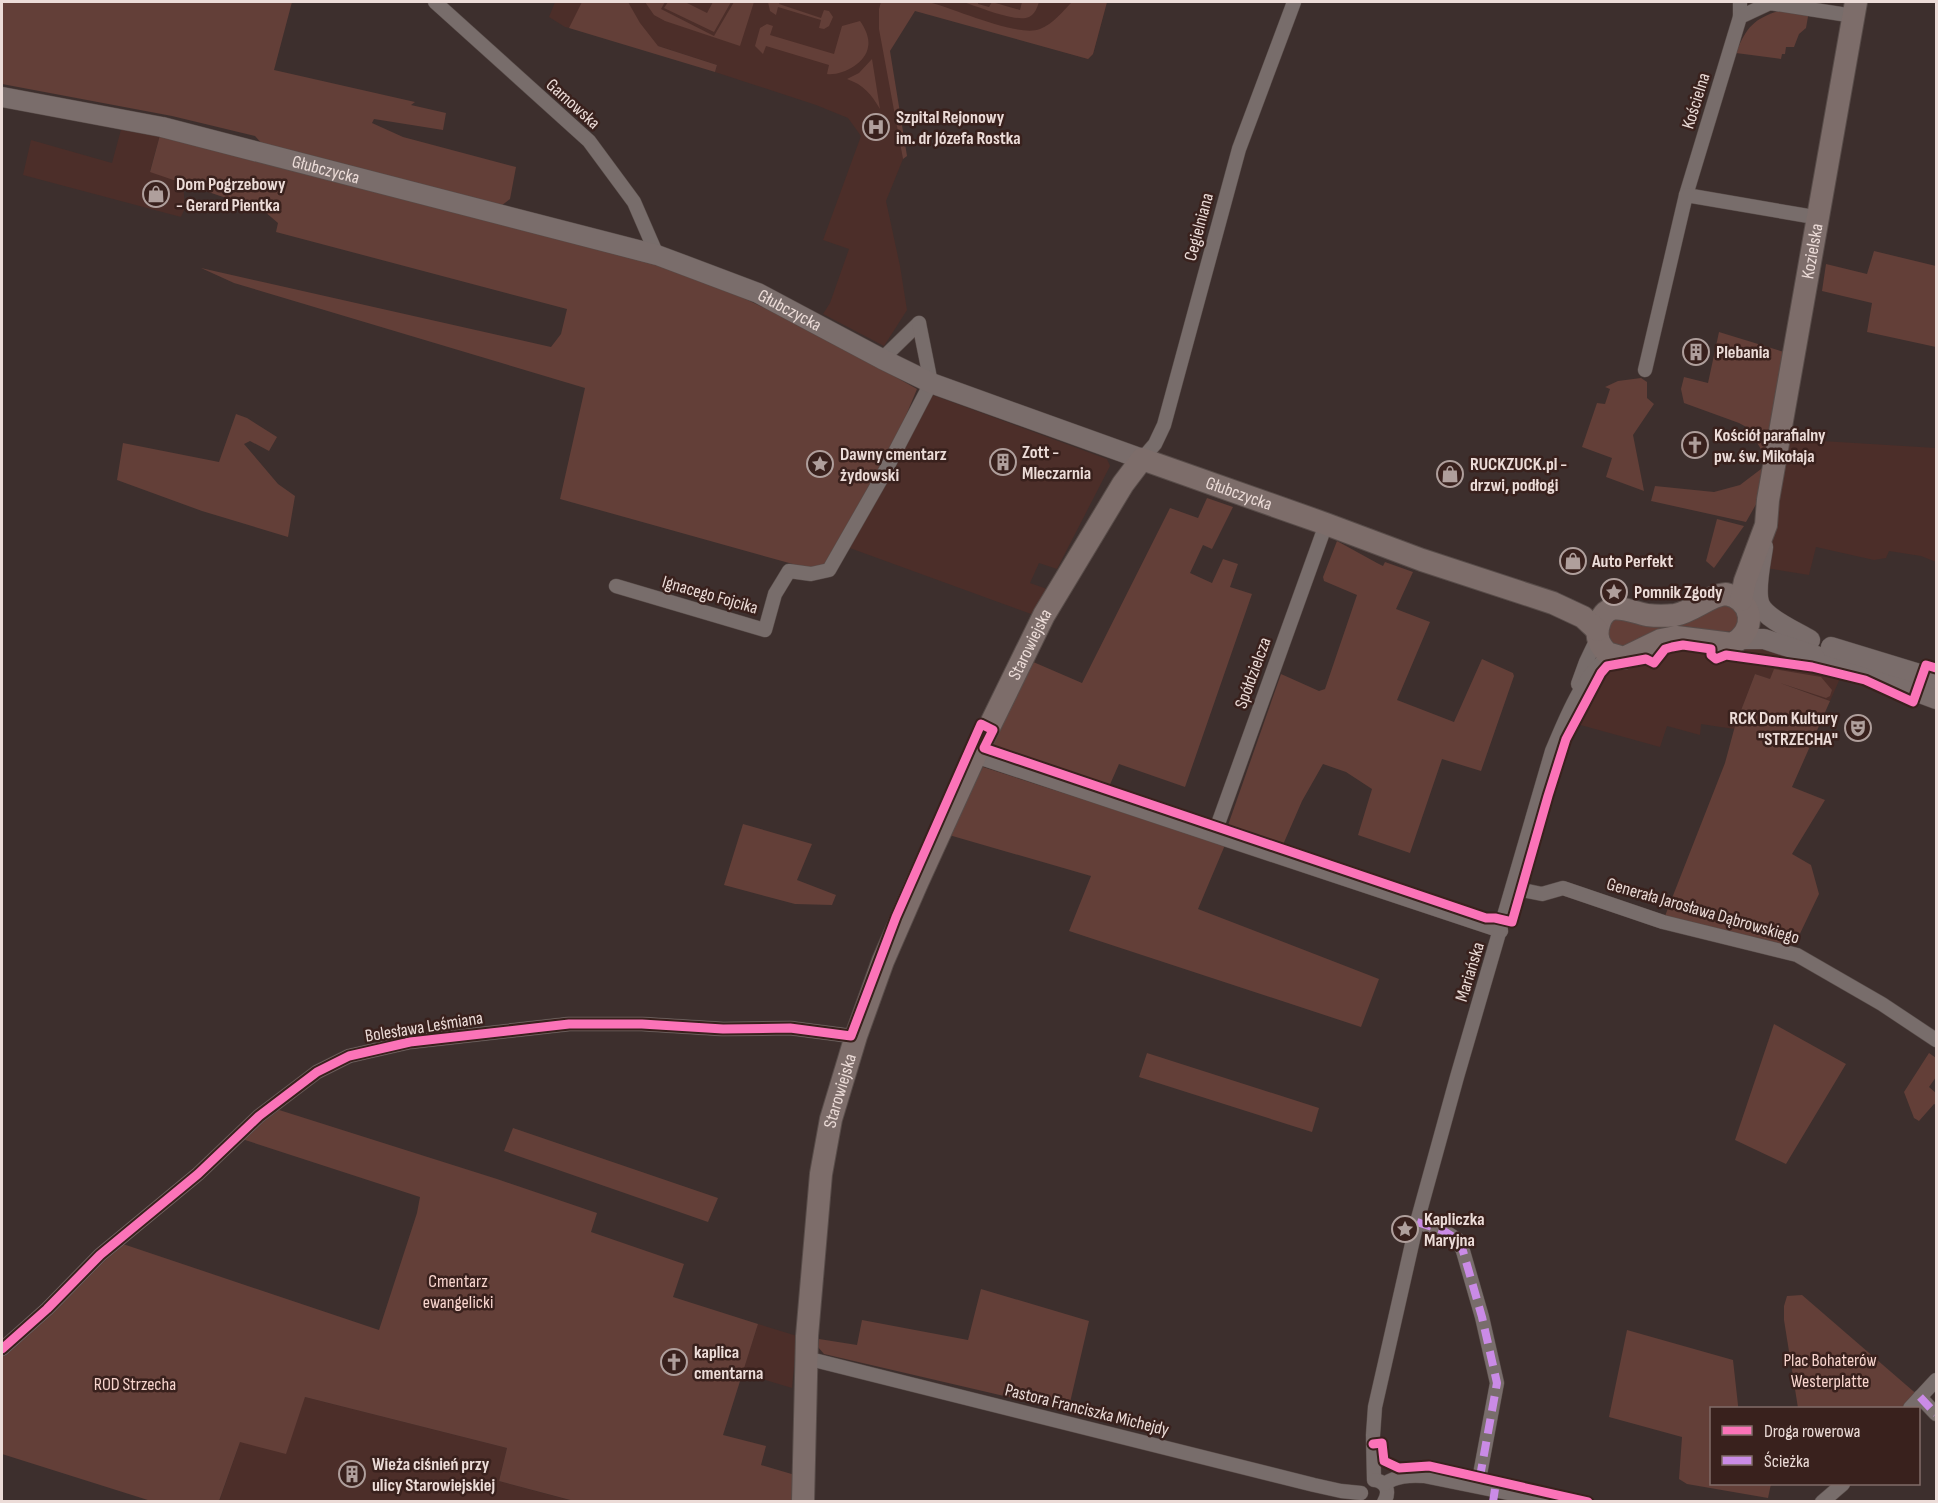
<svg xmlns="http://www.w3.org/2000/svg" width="1938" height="1503" viewBox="0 0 1938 1503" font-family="'Sofia Sans Condensed',sans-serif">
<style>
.built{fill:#4c2e29}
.green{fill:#633f38}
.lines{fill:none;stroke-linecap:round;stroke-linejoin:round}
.street-casing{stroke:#584c49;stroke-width:15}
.secondary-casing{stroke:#584c49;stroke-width:21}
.primary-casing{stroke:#584c49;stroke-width:24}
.street{stroke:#786d6b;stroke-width:14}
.secondary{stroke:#7a6d6b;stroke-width:20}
.primary{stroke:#7d6d6a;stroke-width:22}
.quiet{stroke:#ca8be6;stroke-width:8;stroke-dasharray:15 8;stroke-linecap:butt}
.cycleway-casing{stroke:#39211d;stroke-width:13}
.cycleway{stroke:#fb73b8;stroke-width:9}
.labels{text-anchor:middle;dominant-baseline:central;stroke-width:5;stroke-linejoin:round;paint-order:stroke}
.street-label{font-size:18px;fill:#ecdcd8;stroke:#39211d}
.poi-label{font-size:18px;font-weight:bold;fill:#ecdcd8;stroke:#39211d;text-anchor:start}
.park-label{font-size:18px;fill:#f8d5ce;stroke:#39211d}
</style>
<rect width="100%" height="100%" fill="#3d2f2d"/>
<g class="built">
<path d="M555 2H1107L1093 54 1088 59 1057 50 910 3 883 44 903 159 886 201 900 266 907 310 884 346 823 314 830 303 849 249 823 240 861 136 848 118 816 105 715 72 717 65 658 46 565 27 549 17Z"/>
<path d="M122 126 160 135 150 171 183 182 185 208 181 217 23 175 31 140 112 163Z"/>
<path d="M930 394 1107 459 1110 466 1057 569 1039 563 1030 583 1047 589 1034 615 847 547Z"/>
<path d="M1788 436 1822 441 1936 448V562L1921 556 1889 551 1886 558 1874 560 1816 547 1809 575 1766 568Z"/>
<path d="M1750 644 1842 674 1830 701 1755 674 1734 729 1701 724 1700 735 1667 726 1660 747 1577 724 1602 675 1616 662 1662 645Z"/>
<path d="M758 1324 797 1336 792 1388 742 1373Z"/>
<path d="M305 1397 507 1448 499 1481 573 1501 219 1502 240 1442Z"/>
</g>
<g class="green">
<path d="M2 2H292L274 70 415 102 411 105 446 113 443 130 374 119 372 123 403 137 516 167 510 199 501 206 265 147 255 136 172 116 2 84Z"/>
<path d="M582 2H628L640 23 658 46 717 65 715 72 569 28Z"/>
<path d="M645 2H665L661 9 714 36 734 2H754L740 46 665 21 654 15Z"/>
<path d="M668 2H685L707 13 713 2H731L714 32 664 8Z"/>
<path d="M768 2H780L779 4 821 18 824 10 829 11 833 17 829 26 824 29 819 28 821 20 778 7 776 15 770 11Z"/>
<path d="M881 2C896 1 914 0 928 2 954 8 1018 38 1040 29 1053 24 1063 11 1072 2H1107L1093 54 1088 59 915 11 890 51 907 156 903 159 879 29V9Z"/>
<path d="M963 2H978V4L989 7 992 2 1020 10 1022 2H1039C1037 8 1035 14 1029 17 1016 23 977 6 963 2Z"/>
<path d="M1781 10 1809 11 1806 28 1799 34 1794 47H1786L1785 54H1782L1781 59 1736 53C1747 26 1754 19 1781 10Z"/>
<path d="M860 21C865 28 870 38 868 47 866 63 842 76 827 74L829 65 766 46 763 54 755 46 760 28 767 24 773 26 770 35 834 54 842 26Z"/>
<path d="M872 59 880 109C871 94 864 85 847 79L859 73Z"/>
<path d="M160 135 678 271C762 302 839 346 917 389L902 425 825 567 815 569 800 566 560 499 585 388 234 283 201 268 551 347 561 334 567 309 276 232 278 223 264 211 150 172Z"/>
<path d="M1874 251 1936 266V347L1867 332 1872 303 1822 291 1826 264 1867 274Z"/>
<path d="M1719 332 1784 352 1768 454H1764L1748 428 1739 423 1684 403 1681 389 1684 377 1708 383Z"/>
<path d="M1641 378 1647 382V398L1654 404 1633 435 1644 491 1606 477 1612 458 1582 447 1597 403 1605 404 1610 389 1605 387 1618 381Z"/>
<path d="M236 414 247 418 277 437 269 451 250 441 244 444 278 484 295 496 288 537 202 511 117 480 123 443 219 462Z"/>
<path d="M1765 466 1759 499 1746 522 1651 501 1655 486 1714 492 1740 485Z"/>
<path d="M1207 498 1233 507 1212 549 1203 545 1190 573 1212 583 1223 559 1238 564 1230 587 1252 594 1185 787 1119 764 1108 789 989 747 1031 661 1082 683 1170 508 1198 518Z"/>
<path d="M1717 519 1744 526 1714 568 1706 561Z"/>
<path d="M1337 541 1377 563 1383 566 1385 562 1413 572 1396 609 1430 622 1397 700 1454 722 1482 659 1513 673 1514 676 1481 771 1442 759 1410 853 1358 835 1372 789 1346 772 1323 764 1302 801 1282 847 1227 828 1281 674 1319 691 1325 689 1357 595 1324 581 1323 577Z"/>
<path d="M1722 603 1734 607C1738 616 1741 625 1731 631 1724 634 1689 625 1676 626 1656 628 1641 637 1624 647L1613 644 1609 640 1608 624 1612 619Z"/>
<path d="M1774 669 1821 677 1832 690 1830 696 1826 698 1780 683 1830 701 1792 787 1825 800 1792 854 1811 865 1819 894 1795 944 1787 946 1665 916 1725 763 1789 786 1725 763 1735 726 1755 674 1770 679Z"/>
<path d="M983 767 1225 845 1198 909 1379 979 1361 1027 1069 931 1091 876 949 835Z"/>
<path d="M743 824 812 844 797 880 836 895 832 905 795 904 724 885Z"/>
<path d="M1774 1024 1846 1064 1786 1164 1735 1140Z"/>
<path d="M1147 1053 1319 1108 1312 1132 1139 1077Z"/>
<path d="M1929 1053 1936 1058V1077L1929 1087 1936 1093V1105L1934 1104 1919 1121 1914 1118 1904 1092Z"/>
<path d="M276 1109 497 1179 597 1213 591 1232 684 1264 673 1297 758 1324 723 1435 766 1446 761 1465 795 1475V1501H574L499 1481 507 1448 305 1397 286 1454 240 1442 219 1501H151L2 1454V1355L123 1244 379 1330 417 1213 420 1197 242 1139Z"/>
<path d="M513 1128 718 1198 708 1222 504 1151Z"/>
<path d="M981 1289 1089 1321 1068 1411 824 1354 818 1347 819 1339 857 1345 862 1320 968 1340Z"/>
<path d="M1802 1295 1920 1397 1910 1408H1798L1784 1320V1306L1787 1296Z"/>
<path d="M1627 1330 1733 1360 1738 1405V1408H1712V1484H1771L1768 1498 1687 1484 1679 1479 1682 1437 1609 1417Z"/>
</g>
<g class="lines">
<defs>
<g id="street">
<path d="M435 2 589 141 634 202 657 255"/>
<path d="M1740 17V2"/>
<path d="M1686 195 1740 17 1770 3 1854 16"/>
<path d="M882 359 919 323"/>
<path d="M1645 370 1686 195 1820 218"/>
<path d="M1142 459 1155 444 1164 425 1239 149 1294 2"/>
<path d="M616 586 765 630 775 594 789 571 811 574 829 570 881 479 931 383 919 323"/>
<path d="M1578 684 1586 662 1597 639"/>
<path d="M975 756 1501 931"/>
<path d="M1214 835 1326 524"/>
<path d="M1513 888 1542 894 1563 888 1663 922 1797 955 1882 1004 1936 1040"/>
<path d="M1417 1222 1444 1231 1458 1240 1463 1251 1482 1317 1497 1383 1478 1485"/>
<path d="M2 1349 47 1309 100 1255 198 1174 259 1116 317 1072 349 1056 410 1042 569 1024H642L723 1029 790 1028 851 1036"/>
<path d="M806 1358 1314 1485 1341 1491 1361 1493"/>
<path d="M1920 1397 1936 1414"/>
<path d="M1910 1408 1936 1380"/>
<path d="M1374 1480 1373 1435 1375 1407 1417 1222 1457 1077 1552 751C1563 725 1585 668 1611 656"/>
<path d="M1376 1480C1387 1483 1390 1492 1384 1502"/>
<path d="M1384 1484C1397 1476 1409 1475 1424 1476L1553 1502"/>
<path d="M1822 1502 1843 1484"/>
</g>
<g id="secondary">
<path id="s1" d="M2 97 162 127 657 255 758 293 882 359 931 383 1142 459"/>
<path d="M1763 547C1761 562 1754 592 1760 605 1766 619 1797 632 1810 640"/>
<path d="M1740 639H1764L1850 667 1936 699"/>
<path d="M1831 647 1936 679"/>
</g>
<g id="primary">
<path d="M1726 594C1754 600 1757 631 1732 644L1676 637 1661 640 1624 658 1607 653C1600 646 1596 639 1598 628 1605 597 1627 611 1647 615 1656 616 1666 616 1675 615 1694 611 1710 595 1726 594Z"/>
<path id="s2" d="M1741 600 1745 581 1766 525 1768 500 1856 2"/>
<path id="s3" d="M803 1502 807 1336 821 1174 831 1119 856 1036 883 961 917 883 975 756 1044 615 1123 484 1142 459 1326 524 1422 560 1553 603 1583 617 1597 630"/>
</g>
</defs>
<use href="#street" class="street-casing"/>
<use href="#secondary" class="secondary-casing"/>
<use href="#primary" class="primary-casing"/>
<use href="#street" class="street"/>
<use href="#secondary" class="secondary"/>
<use href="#primary" class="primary"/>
<g class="quiet">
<path d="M1417 1222 1444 1231 1458 1240 1463 1251 1482 1317 1497 1383 1479 1482"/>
<path d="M1920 1397 1936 1414"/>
<path d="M1493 1502 1495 1489"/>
</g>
<defs>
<g id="cycleway">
<path d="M2 1349 47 1309 100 1255 198 1174 259 1116 317 1072 349 1056 410 1042 569 1024H642L723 1029 790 1028 851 1036 896 917 981 724 993 730 984 748 1486 918H1495L1512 922 1548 796 1566 739 1601 673 1607 666 1646 659 1654 663 1665 649 1672 647 1683 645 1711 649V655L1716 659 1726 655 1812 667 1865 680 1913 702 1926 665 1936 668"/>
<path d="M1373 1444 1382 1443 1384 1461 1399 1468 1429 1466 1588 1502"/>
</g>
</defs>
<use href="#cycleway" class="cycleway-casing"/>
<use href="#cycleway" class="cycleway"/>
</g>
<defs>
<symbol id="hospital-ring" viewBox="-11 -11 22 22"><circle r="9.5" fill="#39211d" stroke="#af9f9c" stroke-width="1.5"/><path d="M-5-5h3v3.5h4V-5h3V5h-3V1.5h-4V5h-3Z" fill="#af9f9c"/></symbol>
<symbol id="shop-ring" viewBox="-11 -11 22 22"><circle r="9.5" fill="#39211d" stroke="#af9f9c" stroke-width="1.5"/><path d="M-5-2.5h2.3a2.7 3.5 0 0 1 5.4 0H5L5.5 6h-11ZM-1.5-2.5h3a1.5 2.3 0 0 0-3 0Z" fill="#af9f9c"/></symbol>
<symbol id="building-ring" viewBox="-11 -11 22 22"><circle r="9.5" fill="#39211d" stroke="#af9f9c" stroke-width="1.5"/><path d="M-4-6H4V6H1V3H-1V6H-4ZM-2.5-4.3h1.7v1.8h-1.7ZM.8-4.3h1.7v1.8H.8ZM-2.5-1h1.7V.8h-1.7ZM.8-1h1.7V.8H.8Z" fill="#af9f9c"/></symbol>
<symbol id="church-ring" viewBox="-11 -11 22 22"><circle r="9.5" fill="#39211d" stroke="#af9f9c" stroke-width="1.5"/><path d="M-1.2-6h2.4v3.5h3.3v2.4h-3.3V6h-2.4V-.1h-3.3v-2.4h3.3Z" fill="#af9f9c"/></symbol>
<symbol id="sight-ring" viewBox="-11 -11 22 22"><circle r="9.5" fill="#39211d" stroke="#af9f9c" stroke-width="1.5"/><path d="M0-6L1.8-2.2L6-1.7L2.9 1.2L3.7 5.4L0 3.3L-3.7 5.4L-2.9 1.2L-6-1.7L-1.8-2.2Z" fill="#af9f9c"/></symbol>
<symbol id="theatre-ring" viewBox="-11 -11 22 22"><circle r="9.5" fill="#39211d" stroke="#af9f9c" stroke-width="1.5"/><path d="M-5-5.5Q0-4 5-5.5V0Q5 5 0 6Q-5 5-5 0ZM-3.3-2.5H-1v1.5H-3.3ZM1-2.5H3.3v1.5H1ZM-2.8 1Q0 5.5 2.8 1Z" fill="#af9f9c"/></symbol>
</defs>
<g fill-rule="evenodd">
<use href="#hospital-ring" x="861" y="112" width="30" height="30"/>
<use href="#shop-ring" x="141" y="179" width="30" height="30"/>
<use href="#building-ring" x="1681" y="337" width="30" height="30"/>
<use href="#church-ring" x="1680" y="430" width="30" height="30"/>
<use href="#building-ring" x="988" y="447" width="30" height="30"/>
<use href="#sight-ring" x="805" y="449" width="30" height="30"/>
<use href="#shop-ring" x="1435" y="459" width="30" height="30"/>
<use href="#shop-ring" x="1558" y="546" width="30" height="30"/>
<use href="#sight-ring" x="1599" y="577" width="30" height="30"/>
<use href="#theatre-ring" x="1843" y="713" width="30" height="30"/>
<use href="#sight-ring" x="1390" y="1214" width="30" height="30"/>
<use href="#church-ring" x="659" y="1347" width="30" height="30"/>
<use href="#building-ring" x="337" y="1459" width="30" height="30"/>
</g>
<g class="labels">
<g class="street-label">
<text transform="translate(1696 101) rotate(-73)">Kościelna</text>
<text transform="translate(573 104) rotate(42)">Gamowska</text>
<text stroke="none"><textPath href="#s1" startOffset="332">Głubczycka</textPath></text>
<text transform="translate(1199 227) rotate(-75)">Cegielniana</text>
<text stroke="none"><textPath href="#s2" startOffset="357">Kozielska</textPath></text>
<text stroke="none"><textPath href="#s1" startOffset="818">Głubczycka</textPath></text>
<text stroke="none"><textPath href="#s3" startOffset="1220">Głubczycka</textPath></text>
<text transform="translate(710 595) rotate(16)">Ignacego Fojcika</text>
<text stroke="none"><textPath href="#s3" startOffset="900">Starowiejska</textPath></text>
<text transform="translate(1253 673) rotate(-70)">Spółdzielcza</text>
<text transform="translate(1703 911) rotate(16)">Generała Jarosława Dąbrowskiego</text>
<text transform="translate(1470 972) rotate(-73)">Mariańska</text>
<text transform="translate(424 1027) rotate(-9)">Bolesława Leśmiana</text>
<text stroke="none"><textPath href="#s3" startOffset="414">Starowiejska</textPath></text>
<text transform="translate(1087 1410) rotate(14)">Pastora Franciszka Michejdy</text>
</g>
<g class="poi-label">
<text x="896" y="117">Szpital Rejonowy<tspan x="896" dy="21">im. dr Józefa Rostka</tspan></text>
<text x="176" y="184">Dom Pogrzebowy<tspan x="176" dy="21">- Gerard Pientka</tspan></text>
<text x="1716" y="352">Plebania</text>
<text x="1714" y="435">Kościół parafialny<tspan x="1714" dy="21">pw. św. Mikołaja</tspan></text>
<text x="1022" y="452">Zott -<tspan x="1022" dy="21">Mleczarnia</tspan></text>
<text x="840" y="454">Dawny cmentarz<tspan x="840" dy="21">żydowski</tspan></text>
<text x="1470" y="464">RUCKZUCK.pl -<tspan x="1470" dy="21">drzwi, podłogi</tspan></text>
<text x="1592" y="561">Auto Perfekt</text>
<text x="1634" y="592">Pomnik Zgody</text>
<text x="1838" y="718" text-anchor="end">RCK Dom Kultury<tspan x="1838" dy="21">"STRZECHA"</tspan></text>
<text x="1424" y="1219">Kapliczka<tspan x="1424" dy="21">Maryjna</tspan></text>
<text x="694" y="1352">kaplica<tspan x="694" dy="21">cmentarna</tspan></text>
<text x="372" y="1464">Wieża ciśnień przy<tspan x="372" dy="21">ulicy Starowiejskiej</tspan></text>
</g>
<g class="park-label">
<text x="458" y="1281">Cmentarz<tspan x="458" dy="21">ewangelicki</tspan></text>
<text x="1830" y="1360">Plac Bohaterów<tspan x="1830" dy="21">Westerplatte</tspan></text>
<text x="135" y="1384">ROD Strzecha</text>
</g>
</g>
<rect width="1938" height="1503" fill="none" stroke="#ecdcd8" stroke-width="6"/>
<rect x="1710" y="1407" width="210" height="78" fill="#39211d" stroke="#816c68" stroke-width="1.5"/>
<rect x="1722" y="1426" width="30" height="9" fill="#fb73b8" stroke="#816c68" stroke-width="1.5"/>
<text x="1764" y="1437" font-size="18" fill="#ecdcd8">Droga rowerowa</text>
<rect x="1722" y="1456" width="30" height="9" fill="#ca8be6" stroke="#816c68" stroke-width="1.5"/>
<text x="1764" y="1467" font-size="18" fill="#ecdcd8">Ścieżka</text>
</svg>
